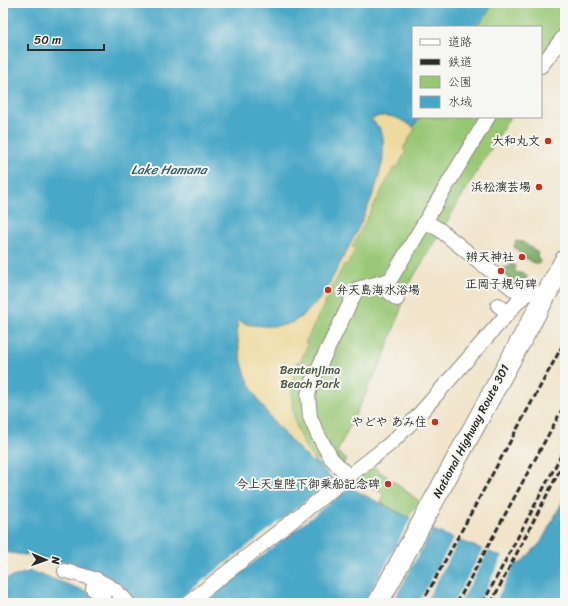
<svg xmlns="http://www.w3.org/2000/svg" width="568" height="606" viewBox="0 0 568 606" font-family="Sriracha,'Klee One',sans-serif">
<style>
.green{fill:#98c775;stroke:#627950}
.forest{fill:#7aac66;stroke:#526c48}
.sand{fill:#eeda9e;stroke:#8c8264}
.water{fill:#48a7c7;stroke:#3a6979}
.pier{fill:#f1e4ca}
.lines{fill:none;stroke-linecap:round;stroke-linejoin:round}
.minor-casing{stroke:#8e887a;stroke-width:16}
.highway-casing{stroke:#8e887a;stroke-width:22}
.minor{stroke:#fff;stroke-width:14}
.highway{stroke:#fff;stroke-width:20}
.rail{stroke:#2b2b2b;stroke-width:3;stroke-dasharray:6 3;stroke-linecap:butt}
.poi-dot{fill:#c8321e;stroke:#f6f6f2;stroke-width:1.5}
.labels{text-anchor:middle;dominant-baseline:central;stroke-width:4;stroke-linejoin:round;paint-order:stroke}
.poi-label{font-size:12px;font-weight:bold;fill:#2b2b2b;stroke:#f6f6f2;text-anchor:end}
.park-label{font-size:12px;fill:#4c5a41;stroke:#f6f6f2}
.street-label{font-size:12px;fill:#2b2b2b;stroke:#f6f6f2}
.water-label{font-size:13px;font-style:italic;fill:#375d69;stroke:#f6f6f2}
</style>
<rect width="100%" height="100%" fill="#f6f6f2"/>
<filter id="ink" filterUnits="userSpaceOnUse"><feTurbulence type="fractalNoise" baseFrequency=".025" numOctaves="2"/><feDisplacementMap in="SourceGraphic" scale="8" xChannelSelector="R" yChannelSelector="G"/><feConvolveMatrix kernelMatrix="1 2 1 2 8 2 1 2 1" color-interpolation-filters="sRGB"/></filter>
<filter id="wash" filterUnits="userSpaceOnUse"><feTurbulence type="fractalNoise" baseFrequency=".012" numOctaves="4" result="noise"/><feDisplacementMap in="SourceGraphic" scale="16" xChannelSelector="R" yChannelSelector="G"/><feGaussianBlur stdDeviation="0.9" result="paint"/><feColorMatrix in="noise" values="0 0 0 0 0 0 0 0 0 0 0 0 0 0 0 0 0 1.4 0 .05"/><feComposite in="paint" operator="in"/></filter>
<g filter="url(#wash)">
<rect width="100%" height="100%" fill="#f1e4ca"/>
<g class="green">
<path d="M494 3H565V44L541 74V27H477Z"/>
<path d="M420 117H510L400 299 402 306 384 356 337 452 347 460 333 471 318 458 312 462 284 434 238 322 413 127Z"/>
<path d="M374 467 422 503 419 508 414 509 408 517 381 503 383 498V494L359 479Z"/>
</g>
<g class="forest">
<path d="M516 241 523 242 538 253 537 257 540 261 539 264C532 264 519 253 514 247Z"/>
<path d="M513 264 515 265V272L525 274 527 276 525 282 520 287 496 268H505Z"/>
</g>
<path class="sand" d="M382 115 396 117 415 128 403 149 406 151 397 168 394 167 352 247 356 248 347 265 344 264 305 343 308 344 300 362 297 361C287 397 291 431 315 461L312 462C266 417 238 387 237 320L249 325H286L319 300 355 235 365 213 381 167 383 160 378 126 371 119Z"/>
<g class="water">
<path d="M3 3H494L477 27H413V117H420L413 127C399 118 388 112 371 119 377 125 382 129 383 138 388 174 359 227 343 258 334 273 328 292 315 304 308 311 300 319 291 323 279 328 248 327 237 320 234 382 271 422 312 462L315 461 333 479 433 530 520 564 541 542 565 497V603H137C129 593 121 584 111 578 85 563 33 556 3 552Z"/>
<path d="M31 571 99 596 101 603H3V580Z"/>
</g>
<g class="pier">
<path d="M334 479 350 487 201 603H174Z"/>
<path d="M412 516 414 518 368 603H365Z"/>
<path d="M430 526 433 528 392 603H389Z"/>
<path d="M455 536 460 538 425 603H418Z"/>
<path d="M484 548 489 550 460 603H453Z"/>
<path d="M503 555 516 560 495 603H479Z"/>
</g>
</g>
<g filter="url(#ink)">
<g class="lines">
<defs>
<g id="minor">
<path d="M541 66 565 35"/>
<path d="M425 221 440 230 523 297"/>
<path d="M383 282 389 292 397 299"/>
<path d="M498 305 508 313"/>
<path d="M349 477 331 458 318 435 310 417 308 395 312 381 357 289 390 280 488 117"/>
<path d="M65 571C90 577 112 582 128 603"/>
<path d="M96 579 93 589 102 592 105 603"/>
<path d="M188 603 391 443 415 419 524 295 535 292 545 296"/>
</g>
<path id="highway" d="M378 603 565 260"/>
</defs>
<use href="#minor" class="minor-casing"/>
<use href="#highway" class="highway-casing"/>
<use href="#minor" class="minor"/>
<use href="#highway" class="highway"/>
<g class="rail">
<path d="M422 603 565 341"/>
<path d="M457 603 565 404"/>
<path d="M483 603 565 448"/>
<path d="M491 603 565 460"/>
</g>
</g>
</g>
<g class="poi-dot">
<circle cx="548" cy="141" r="4"/>
<circle cx="539" cy="187" r="4"/>
<circle cx="522" cy="257" r="4"/>
<circle cx="501" cy="271" r="4"/>
<circle cx="328" cy="290" r="4"/>
<circle cx="435" cy="422" r="4"/>
<circle cx="388" cy="484" r="4"/>
</g>
<g class="labels">
<g class="poi-label">
<text x="540" y="141">大和丸文</text>
<text x="531" y="187">浜松演芸場</text>
<text x="514" y="257">辨天神社</text>
<text x="501" y="284" text-anchor="middle">正岡子規句碑</text>
<text x="336" y="290" text-anchor="start">弁天島海水浴場</text>
<text x="427" y="422">やどや あみ住</text>
<text x="380" y="484">今上天皇陛下御乗船記念碑</text>
</g>
<g class="park-label">
<text x="310" y="370">Bentenjima<tspan x="310" dy="14">Beach Park</tspan></text>
</g>
<g class="street-label">
<text transform="translate(471 431) rotate(-62)">National Highway Route 301</text>
</g>
<g class="water-label">
<text x="169" y="169">Lake Hamana</text>
</g>
</g>
<rect width="568" height="606" fill="none" stroke="#f6f6f2" stroke-width="16"/>
<rect x="412" y="26" width="130" height="92" fill="#f6f6f2" stroke="#a5a5a2"/>
<rect x="420" y="39" width="20" height="6" fill="#ffffff" stroke="#a5a5a2"/>
<text x="448" y="46" font-size="12" fill="#2b2b2b">道路</text>
<rect x="420" y="59" width="20" height="6" fill="#2b2b2b" stroke="#a5a5a2"/>
<text x="448" y="66" font-size="12" fill="#2b2b2b">鉄道</text>
<rect x="420" y="76" width="20" height="12" fill="#98c775" stroke="#a5a5a2"/>
<text x="448" y="86" font-size="12" fill="#2b2b2b">公園</text>
<rect x="420" y="96" width="20" height="12" fill="#48a7c7" stroke="#a5a5a2"/>
<text x="448" y="106" font-size="12" fill="#2b2b2b">水域</text>
<g transform="translate(46 560) rotate(92)" stroke="#f6f6f2" stroke-width="3" paint-order="stroke">
<path d="M0-3L7 15L0 10L-7 15Z" fill="#2b2b2b"/>
<text y="-6" font-size="11" font-weight="bold" text-anchor="middle" fill="#2b2b2b">N</text>
</g>
<path d="M28 44v6h76v-6" fill="none" stroke="#2b2b2b" stroke-width="2"/>
<text x="34" y="44" font-size="12" fill="#2b2b2b" stroke="#f6f6f2" stroke-width="3" paint-order="stroke">50 m</text>
</svg>
